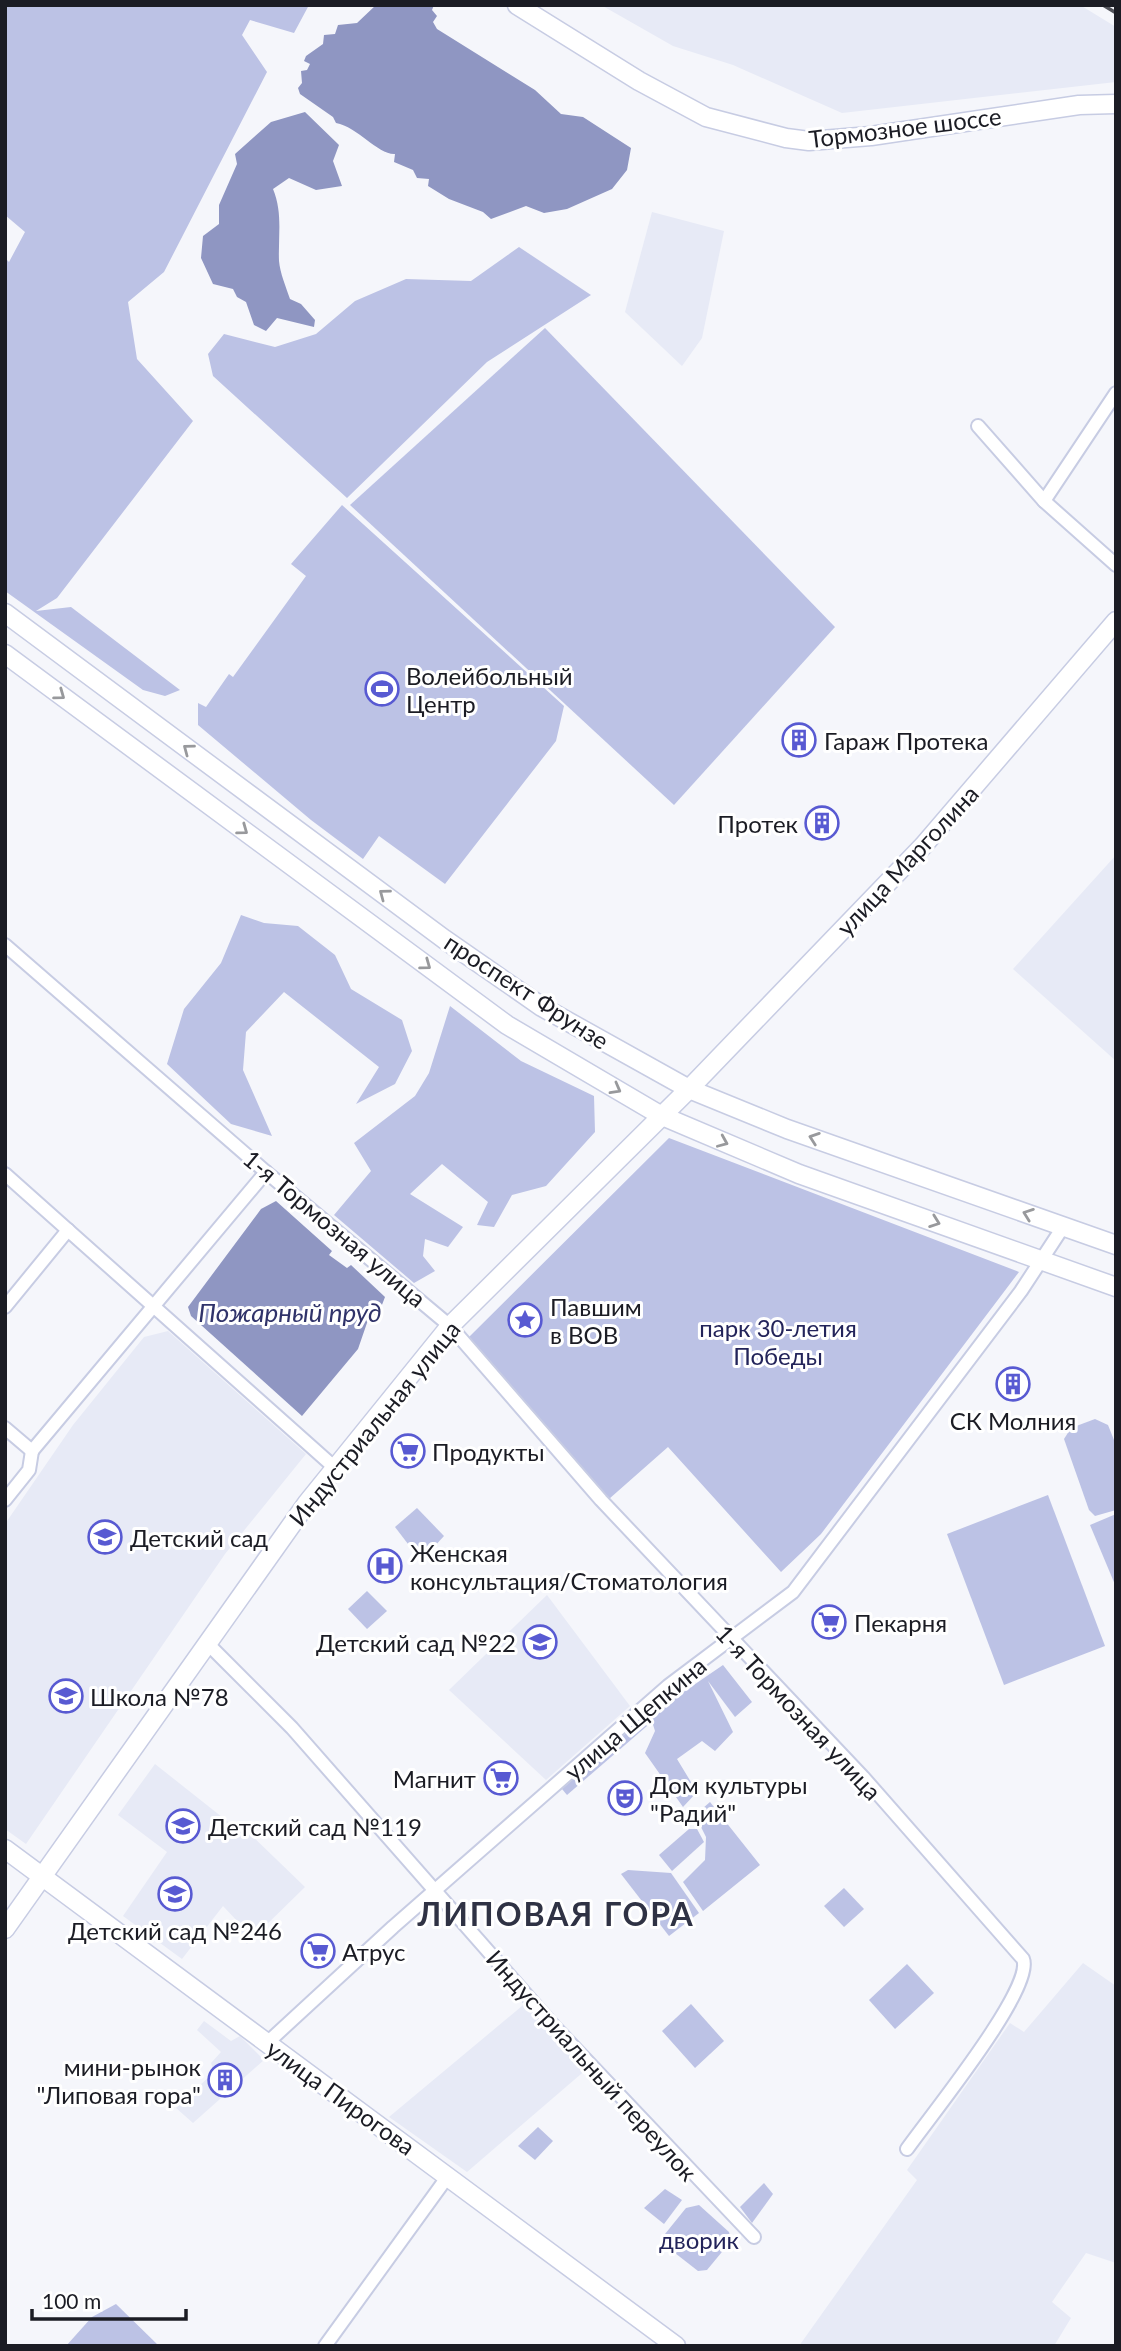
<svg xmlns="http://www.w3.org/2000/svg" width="1121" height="2351" viewBox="0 0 1121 2351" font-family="Lato,sans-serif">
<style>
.built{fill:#e7eaf6}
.green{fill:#bcc2e5}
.water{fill:#8f96c2}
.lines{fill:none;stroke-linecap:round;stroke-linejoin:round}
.street-casing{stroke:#c7cce3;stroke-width:16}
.secondary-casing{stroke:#c7cce3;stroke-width:21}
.street{stroke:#fff;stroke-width:12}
.secondary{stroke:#fff;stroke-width:18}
.rail{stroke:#52535b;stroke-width:3.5;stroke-dasharray:14 7;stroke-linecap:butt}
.oneway{stroke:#98999c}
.labels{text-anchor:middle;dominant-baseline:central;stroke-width:6;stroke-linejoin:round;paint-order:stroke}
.street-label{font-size:24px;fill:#1b1c24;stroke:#fff}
.poi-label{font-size:24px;fill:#1b1c24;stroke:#fff;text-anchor:start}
.park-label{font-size:24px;fill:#23245a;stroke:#fff}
.water-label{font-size:26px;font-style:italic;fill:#30336a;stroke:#fff}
.district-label{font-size:32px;font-weight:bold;letter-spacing:2px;fill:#2f3244;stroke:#fff}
</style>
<rect width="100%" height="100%" fill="#f5f6fb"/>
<g class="built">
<path d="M601 5H1080L1116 27V82L842 113 733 65 673 46Z"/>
<path d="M652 212 724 231 702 338 682 366 625 312Z"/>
<path d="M1116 855V1061L1013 969Z"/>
<path d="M168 1331 306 1454 225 1554 26 1844 5 1829V1524L73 1425 144 1337Z"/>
<path d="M547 1595 630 1706 546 1780 449 1690Z"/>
<path d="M155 1764 246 1836 250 1834 305 1887 247 1944 232 1931 239 1923 223 1906 182 1959 123 1916 167 1852 118 1815Z"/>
<path d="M1083 1963 1116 1986V2263L1086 2253 1052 2302 1071 2318 1054 2346H799L917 2180 907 2170 1010 2023 1024 2032Z"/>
<path d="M528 2001 588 2068 467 2172 389 2117Z"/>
<path d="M204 2021 231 2041 240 2036 264 2060 193 2123 176 2108 214 2072 211 2063 221 2052 197 2030Z"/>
</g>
<g class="green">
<path d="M5 5H309L294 33 250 20 242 35 267 72 164 272 128 302 137 359 193 421 57 598 36 611 71 607 180 690 165 696 143 690 5 591V258L9 262 25 232 5 215Z"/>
<path d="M519 247 591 295 487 362 347 498 213 376 208 354 224 334 275 347 316 334 355 301 406 279 471 281Z"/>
<path d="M545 328 835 627 674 805 350 505Z"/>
<path d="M342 505 564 706 556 741 445 884 379 836 363 859 311 820 198 725V703L206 707 229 674 233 677 306 576 291 564Z"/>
<path d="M241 915 264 923 298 926 335 955 351 989 402 1020 412 1051 395 1084 356 1104 379 1067 284 992 246 1032 243 1070 272 1136 231 1124 167 1064 184 1009 221 963Z"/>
<path d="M450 1006 521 1061 594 1096 595 1132 546 1186 512 1195 494 1227 477 1225 488 1202 442 1164 410 1194 463 1227 448 1247 425 1239 423 1256 435 1271 414 1283 334 1215 371 1171 354 1143 415 1096 429 1073Z"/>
<path d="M669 1138 1019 1272 821 1534 781 1572 668 1447 609 1499 469 1337Z"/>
<path d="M1095 1419 1108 1425 1116 1445V1510L1095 1516 1089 1510 1064 1439 1071 1428Z"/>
<path d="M1048 1495 1105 1646 1004 1685 947 1534Z"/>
<path d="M417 1508 444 1536 421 1561 395 1527Z"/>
<path d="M1116 1514V1587L1090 1525Z"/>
<path d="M367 1591 387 1611 367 1629 348 1609Z"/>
<path d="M723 1665 752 1702 735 1717 708 1681 733 1732 715 1751 702 1741 677 1759 697 1792 683 1807 645 1753 655 1731 650 1715Z"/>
<path d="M641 1720 647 1726 567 1795 562 1789Z"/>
<path d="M710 1802 760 1865 703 1911 683 1882 705 1860 706 1837 695 1815Z"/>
<path d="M689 1829H697L704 1842 672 1871 659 1855Z"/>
<path d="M628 1870 671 1873 699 1913 669 1936 621 1874Z"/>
<path d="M844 1888 864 1909 844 1927 824 1906Z"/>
<path d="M907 1964 934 1993 895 2029 869 2000Z"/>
<path d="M691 2004 724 2041 695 2068 662 2031Z"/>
<path d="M538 2127 553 2141 535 2160 518 2146Z"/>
<path d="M764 2183 773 2194 752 2223 740 2207Z"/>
<path d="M665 2189 682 2200 664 2224 644 2208Z"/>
<path d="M699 2205 729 2232 731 2241 707 2270 698 2271 666 2246 665 2234 686 2208Z"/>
<path d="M116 2304 159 2346H66L92 2317Z"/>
</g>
<g class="water">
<path d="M376 5H434L432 10 437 16 433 22 437 29 535 90 561 114 583 117 631 148 627 170 612 189 567 209 544 213 526 206 491 219 483 212 449 199 428 186 429 179 417 178 413 170 394 162 395 154C378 155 358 127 336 123L333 117 300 94 298 88 302 83 301 71 307 70 310 64 304 61 306 56 323 44 324 35 335 34 338 25 357 23Z"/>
<path d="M305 112 339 145 333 161 342 186 316 190 289 178 273 189C283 213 278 236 279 261 280 273 286 287 290 299L301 304 315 320 314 327 277 318 266 331 254 325 246 302 237 297 233 289 213 284 201 258 203 236 219 224V205L237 164 235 154 271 122Z"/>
<path d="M276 1201 332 1251 329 1255 347 1268 351 1265 385 1297 380 1310 368 1320 358 1349 302 1416 191 1316 188 1307 261 1209Z"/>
</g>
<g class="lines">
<defs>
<g id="street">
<path d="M978 426 1044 501 1116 565"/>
<path d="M1044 501 1116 393"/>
<path d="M5 945 266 1172 450 1326 601 1500 863 1777 1023 1959C1035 1988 928 2119 907 2149"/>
<path d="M5 1174 334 1467"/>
<path d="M5 1307 68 1230"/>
<path d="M5 1428 32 1451"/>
<path d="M32 1451 266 1172"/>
<path d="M5 1500 29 1470 32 1451"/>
<path d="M206 1642 292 1728 552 2024 754 2237"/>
<path d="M267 2043 393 1927 668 1686 793 1592 1021 1291 1063 1227"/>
<path d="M325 2346 448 2176"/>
</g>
<g id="secondary">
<path d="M517 5 639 81 706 117 786 138 809 141 871 136 1079 105 1116 104"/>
<path d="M5 613 444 939 542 1007 689 1089 787 1129 1116 1245"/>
<path d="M5 654 507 1025 660 1115 799 1174 1116 1287"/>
<path d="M5 1849 676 2346"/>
<path d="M5 1929 307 1503 450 1326 689 1089 923 846 1116 621"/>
</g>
</defs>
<use href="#street" class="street-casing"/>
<use href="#secondary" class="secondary-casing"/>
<use href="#street" class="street"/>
<use href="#secondary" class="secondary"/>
<path class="rail" d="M1103 5 1116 13"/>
</g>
<defs><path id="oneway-chevron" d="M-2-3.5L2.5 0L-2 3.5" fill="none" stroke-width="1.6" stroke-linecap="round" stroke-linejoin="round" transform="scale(1.75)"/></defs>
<g class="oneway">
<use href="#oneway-chevron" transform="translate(60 695) rotate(36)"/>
<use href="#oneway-chevron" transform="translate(188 749) rotate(-143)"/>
<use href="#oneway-chevron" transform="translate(243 830) rotate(36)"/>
<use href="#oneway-chevron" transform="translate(384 894) rotate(-143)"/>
<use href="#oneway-chevron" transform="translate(426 965) rotate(36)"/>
<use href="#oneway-chevron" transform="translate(616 1089) rotate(29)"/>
<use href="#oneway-chevron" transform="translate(814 1138) rotate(-161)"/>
<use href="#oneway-chevron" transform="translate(723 1142) rotate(23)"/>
<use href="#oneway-chevron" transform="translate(1028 1214) rotate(-160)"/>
<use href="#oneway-chevron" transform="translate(935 1222) rotate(20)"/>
</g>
<defs>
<symbol id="stadium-ring" viewBox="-11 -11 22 22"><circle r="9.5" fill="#fff" stroke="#585ad2" stroke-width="1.5"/><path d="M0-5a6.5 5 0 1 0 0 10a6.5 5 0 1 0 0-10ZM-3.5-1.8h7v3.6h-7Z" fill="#585ad2"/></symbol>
<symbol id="building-ring" viewBox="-11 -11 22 22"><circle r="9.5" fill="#fff" stroke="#585ad2" stroke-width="1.5"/><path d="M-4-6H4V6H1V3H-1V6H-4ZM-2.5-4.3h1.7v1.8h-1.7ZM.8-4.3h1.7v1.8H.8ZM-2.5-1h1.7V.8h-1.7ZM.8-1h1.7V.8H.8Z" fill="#585ad2"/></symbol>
<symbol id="sight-ring" viewBox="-11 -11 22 22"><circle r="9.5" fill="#fff" stroke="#585ad2" stroke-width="1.5"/><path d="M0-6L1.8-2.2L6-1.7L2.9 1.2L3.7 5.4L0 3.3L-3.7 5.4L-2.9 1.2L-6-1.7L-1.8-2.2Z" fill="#585ad2"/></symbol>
<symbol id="supermarket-ring" viewBox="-11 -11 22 22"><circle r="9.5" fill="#fff" stroke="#585ad2" stroke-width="1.5"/><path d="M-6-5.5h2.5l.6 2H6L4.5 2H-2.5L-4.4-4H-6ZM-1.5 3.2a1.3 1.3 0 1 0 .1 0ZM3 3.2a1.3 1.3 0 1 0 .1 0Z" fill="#585ad2"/></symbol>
<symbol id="school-ring" viewBox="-11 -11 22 22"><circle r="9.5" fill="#fff" stroke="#585ad2" stroke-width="1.5"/><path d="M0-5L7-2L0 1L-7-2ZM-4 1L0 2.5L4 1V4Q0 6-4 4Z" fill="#585ad2"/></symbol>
<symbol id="hospital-ring" viewBox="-11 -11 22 22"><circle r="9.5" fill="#fff" stroke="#585ad2" stroke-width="1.5"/><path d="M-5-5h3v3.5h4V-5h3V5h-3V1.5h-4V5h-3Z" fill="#585ad2"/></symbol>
<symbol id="theatre-ring" viewBox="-11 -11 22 22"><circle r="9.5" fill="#fff" stroke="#585ad2" stroke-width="1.5"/><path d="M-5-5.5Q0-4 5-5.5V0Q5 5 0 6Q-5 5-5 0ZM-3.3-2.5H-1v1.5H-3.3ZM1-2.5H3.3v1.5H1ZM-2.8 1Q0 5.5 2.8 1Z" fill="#585ad2"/></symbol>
</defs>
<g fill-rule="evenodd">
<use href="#stadium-ring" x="363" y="670" width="38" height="38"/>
<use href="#building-ring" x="780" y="721" width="38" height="38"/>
<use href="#building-ring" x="803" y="804" width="38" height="38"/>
<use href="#sight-ring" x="506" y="1301" width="38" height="38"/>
<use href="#building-ring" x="994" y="1365" width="38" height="38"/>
<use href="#supermarket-ring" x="389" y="1432" width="38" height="38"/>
<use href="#school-ring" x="86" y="1518" width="38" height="38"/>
<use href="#hospital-ring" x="366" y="1547" width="38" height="38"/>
<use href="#supermarket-ring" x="810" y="1603" width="38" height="38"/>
<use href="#school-ring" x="521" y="1623" width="38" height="38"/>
<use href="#school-ring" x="47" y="1677" width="38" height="38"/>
<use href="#supermarket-ring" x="482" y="1759" width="38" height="38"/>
<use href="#theatre-ring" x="606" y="1779" width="38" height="38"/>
<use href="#school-ring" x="164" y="1807" width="38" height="38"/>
<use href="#school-ring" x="156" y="1875" width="38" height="38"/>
<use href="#supermarket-ring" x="299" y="1932" width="38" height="38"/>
<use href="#building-ring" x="206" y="2061" width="38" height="38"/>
</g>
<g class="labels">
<g class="street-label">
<text transform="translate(905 127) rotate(-7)">Тормозное шоссе</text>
<text transform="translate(907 860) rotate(-47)">улица Марголина</text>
<text transform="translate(527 991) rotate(33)">проспект Фрунзе</text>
<text transform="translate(335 1228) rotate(40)">1-я Тормозная улица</text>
<text transform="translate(374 1423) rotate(-51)">Индустриальная улица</text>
<text transform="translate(799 1712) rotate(47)">1-я Тормозная улица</text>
<text transform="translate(635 1718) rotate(-40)">улица Щепкина</text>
<text transform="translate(592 2065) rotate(48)">Индустриальный переулок</text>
<text transform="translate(341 2097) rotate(36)">улица Пирогова</text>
</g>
<g class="poi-label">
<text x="406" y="675">Волейбольный<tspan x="406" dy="28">Центр</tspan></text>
<text x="824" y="740">Гараж Протека</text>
<text x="798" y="823" text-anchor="end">Протек</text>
<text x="550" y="1306">Павшим<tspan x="550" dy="28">в ВОВ</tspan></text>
<text x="1013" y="1420" text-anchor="middle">СК Молния</text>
<text x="432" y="1451">Продукты</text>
<text x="130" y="1537">Детский сад</text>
<text x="410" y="1552">Женская<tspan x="410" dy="28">консультация/Стоматология</tspan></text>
<text x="854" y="1622">Пекарня</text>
<text x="516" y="1642" text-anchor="end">Детский сад №22</text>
<text x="90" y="1696">Школа №78</text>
<text x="476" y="1778" text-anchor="end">Магнит</text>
<text x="650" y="1784">Дом культуры<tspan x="650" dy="28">"Радий"</tspan></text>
<text x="208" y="1826">Детский сад №119</text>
<text x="175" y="1930" text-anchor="middle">Детский сад №246</text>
<text x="342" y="1951">Атрус</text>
<text x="201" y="2066" text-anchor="end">мини-рынок<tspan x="201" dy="28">"Липовая гора"</tspan></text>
</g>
<g class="park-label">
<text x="778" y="1327">парк 30-летия<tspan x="778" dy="28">Победы</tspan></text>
<text x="699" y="2239">дворик</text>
</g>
<g class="water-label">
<text x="290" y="1312">Пожарный пруд</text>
</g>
<g class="district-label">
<text x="556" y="1913">ЛИПОВАЯ ГОРА</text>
</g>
</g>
<rect width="1121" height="2351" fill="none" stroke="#1b1c24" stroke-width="14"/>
<path d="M32 2309v10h154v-10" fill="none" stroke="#1b1c24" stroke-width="3.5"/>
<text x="42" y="2309" font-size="21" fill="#1b1c24" stroke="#ffffff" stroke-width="5" paint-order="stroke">100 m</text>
</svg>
